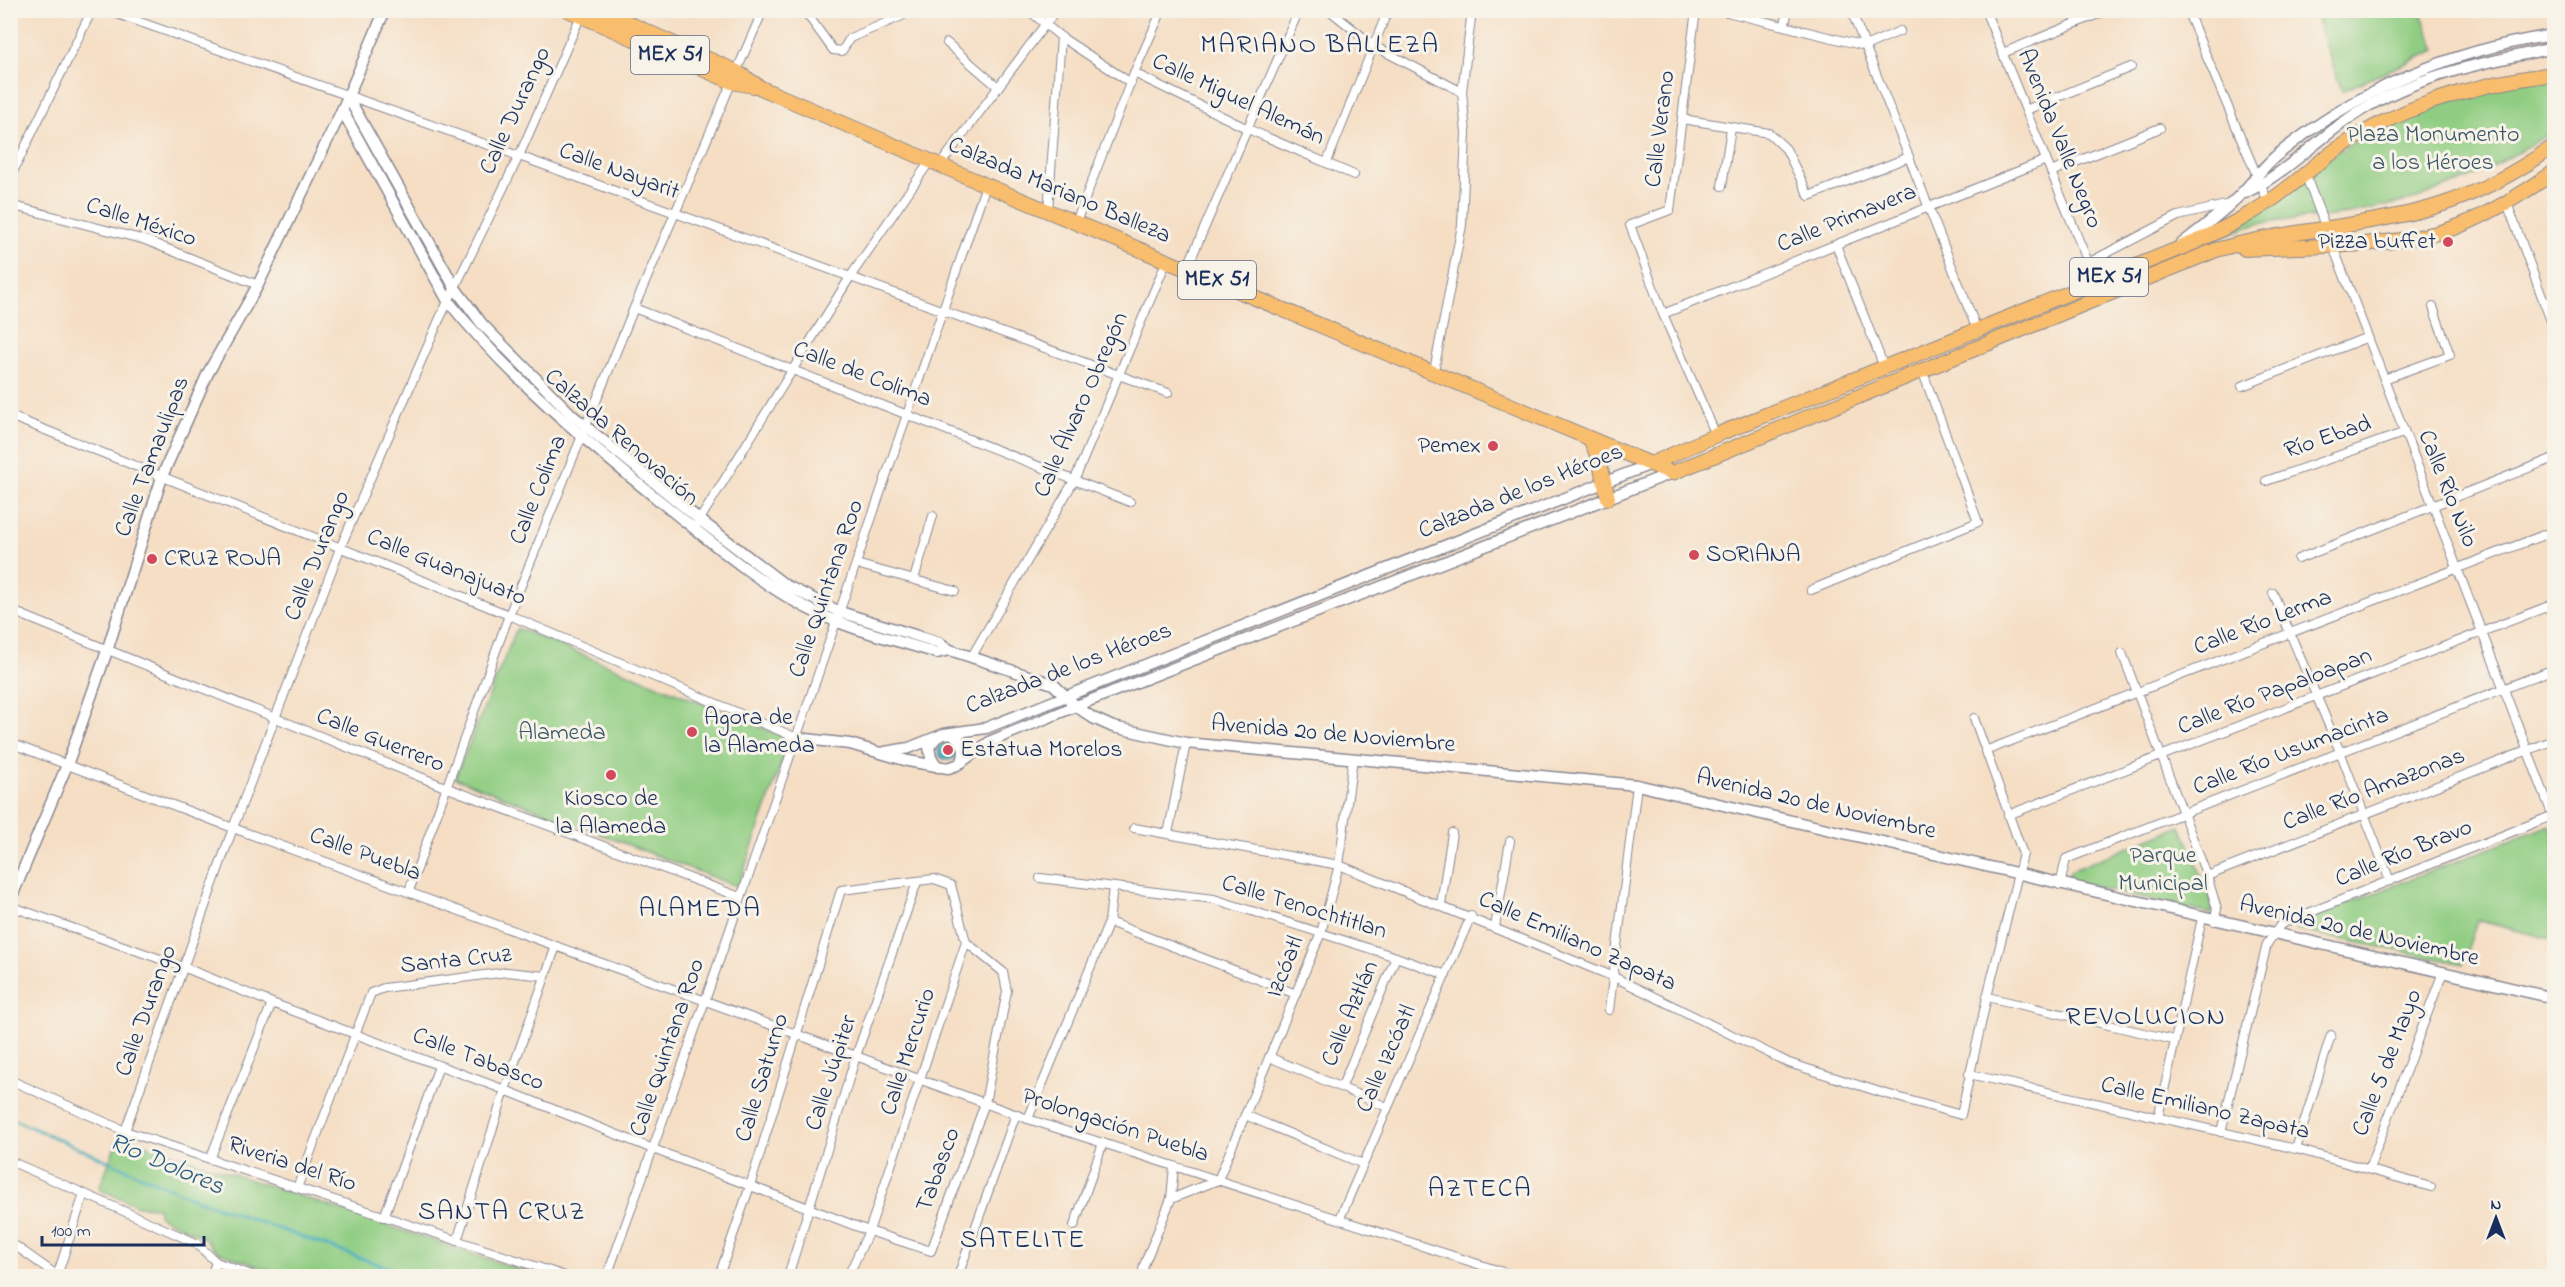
<svg xmlns="http://www.w3.org/2000/svg" width="2565" height="1287" viewBox="0 0 2565 1287" font-family="'Indie Flower',sans-serif">
<style>
.green{fill:#90cd82;stroke:#567e70;stroke-width:1.5}
.water{fill:#3dacbb;stroke:#2c6e8c;stroke-width:1.5}
.lines{fill:none;stroke-linecap:round;stroke-linejoin:round}
.stream{stroke:#3dacbb;stroke-width:3}
.minor-casing{stroke:#888691;stroke-width:10}
.tertiary-casing{stroke:#888691;stroke-width:13}
.primary-casing{stroke:#888691;stroke-width:16}
.minor{stroke:#fff;stroke-width:8}
.tertiary{stroke:#fff;stroke-width:10}
.primary{stroke:#f9be6d;stroke-width:14}
.poi-dot{fill:#d1495b;stroke:#f7f3e8;stroke-width:2}
.labels{text-anchor:middle;dominant-baseline:central;stroke-width:6;stroke-linejoin:round;paint-order:stroke}
.shield{fill:#f7f3e8;stroke:#5d6a87;stroke-width:1.5}
.shield-label{font-size:22px;font-weight:bold;fill:#1b2f5e}
.street-label{font-size:24px;fill:#1b2f5e;stroke:#f7f3e8}
.park-label{font-size:24px;fill:#385667;stroke:#f7f3e8}
.poi-label{font-size:24px;fill:#1b2f5e;stroke:#f7f3e8;text-anchor:start}
.water-label{font-size:26px;font-style:italic;fill:#275b7f;stroke:#f7f3e8}
.quarter-label{font-size:27px;letter-spacing:1.5px;fill:#1b2f5e;stroke:#f7f3e8}
</style>
<rect width="100%" height="100%" fill="#f7f3e8"/>
<filter id="ink" filterUnits="userSpaceOnUse"><feTurbulence type="fractalNoise" baseFrequency=".0167" numOctaves="2"/><feDisplacementMap in="SourceGraphic" scale="12" xChannelSelector="R" yChannelSelector="G"/><feConvolveMatrix kernelMatrix="1 2 1 2 8 2 1 2 1" color-interpolation-filters="sRGB"/></filter>
<filter id="wash" filterUnits="userSpaceOnUse"><feTurbulence type="fractalNoise" baseFrequency=".008" numOctaves="4" result="noise"/><feDisplacementMap in="SourceGraphic" scale="24" xChannelSelector="R" yChannelSelector="G"/><feGaussianBlur stdDeviation="1.35" result="paint"/><feColorMatrix in="noise" values="0 0 0 0 0 0 0 0 0 0 0 0 0 0 0 0 0 1.4 0 .05"/><feComposite in="paint" operator="in"/></filter>
<g filter="url(#wash)">
<rect width="100%" height="100%" fill="#f5dec4"/>
<g class="green">
<path d="M2314 11H2420L2436 50 2342 91Z"/>
<path d="M2554 76V131L2486 171 2417 199 2349 214 2261 223 2205 241C2269 199 2343 141 2412 113 2457 94 2507 82 2554 76Z"/>
<path d="M517 628 790 739 738 887 455 778Z"/>
<path d="M2550 825 2554 835V940L2477 920 2463 964 2295 930V924Z"/>
<path d="M2181 826 2212 901 2211 914 2067 881 2070 871Z"/>
<path d="M119 1136 539 1276H286L216 1251 204 1238 159 1216 158 1207 138 1206 99 1189Z"/>
</g>
<circle class="water" cx="948" cy="750" r="10"/>
<g class="lines">
<path class="stream" d="M10 1118 190 1197 411 1276"/>
</g>
</g>
<g filter="url(#ink)">
<g class="lines">
<defs>
<g id="minor">
<path d="M106 10 519 156 1168 393"/>
<path d="M804 10 833 50 842 51 850 38 902 16 906 10"/>
<path d="M1028 10 1061 37 1131 83"/>
<path d="M1329 10 1374 46 1462 92"/>
<path d="M1696 10 1670 210 1630 225 1663 314 1716 435"/>
<path d="M1719 10 1865 46 1900 31"/>
<path d="M1851 10 1977 330"/>
<path d="M1985 10 2096 282"/>
<path d="M2187 10 2268 202"/>
<path d="M1785 24 1788 10"/>
<path d="M947 43 998 87"/>
<path d="M2003 53 2108 10"/>
<path d="M1134 73 1248 129 1354 175"/>
<path d="M2026 110 2131 67"/>
<path d="M1682 119 1769 133 1786 149 1809 196 1909 157"/>
<path d="M1327 162 1388 10"/>
<path d="M940 165 1056 10"/>
<path d="M2051 172 2160 128"/>
<path d="M2305 174 2554 819"/>
<path d="M10 178 92 10"/>
<path d="M1722 186 1731 128"/>
<path d="M2507 203 2554 329"/>
<path d="M10 205 145 240 258 285"/>
<path d="M1048 211 1061 37"/>
<path d="M1076 222 1134 73 1162 10"/>
<path d="M1836 245 1884 367"/>
<path d="M2088 263 2178 216 2230 204"/>
<path d="M1187 268 1299 10"/>
<path d="M634 308 1130 502"/>
<path d="M1663 314 2046 160"/>
<path d="M1434 371 1462 225 1466 133 1462 92 1472 10"/>
<path d="M2384 379 2450 355 2433 307"/>
<path d="M2242 386 2368 337"/>
<path d="M10 416 509 615 797 738"/>
<path d="M2266 481 2403 433"/>
<path d="M697 524 850 277 930 161"/>
<path d="M2298 559 2554 458"/>
<path d="M856 564 955 591"/>
<path d="M914 579 933 516"/>
<path d="M1811 590 1978 522 1922 370"/>
<path d="M2273 593 2341 754 2390 881"/>
<path d="M10 610 445 787 740 897"/>
<path d="M2122 653 2207 876 2217 909 2214 921"/>
<path d="M972 656 1075 479 1167 260"/>
<path d="M10 743 233 828 1028 1119 1515 1276"/>
<path d="M1985 751 2554 531"/>
<path d="M2008 815 2554 604"/>
<path d="M1134 828 1339 865 1614 977 1789 1063 1883 1093 1961 1115 1987 997 2023 854 1974 718"/>
<path d="M1168 834 1186 743"/>
<path d="M2207 876 2554 740"/>
<path d="M1040 878 1214 899 1396 957 1446 975"/>
<path d="M2060 885 2066 859 2554 669"/>
<path d="M409 891 509 615 634 308 763 10"/>
<path d="M1441 904 1452 833"/>
<path d="M10 906 183 967 272 1003 505 1090 653 1149 869 1231 931 1251 985 1103 1007 991 1003 972 966 942"/>
<path d="M1109 922 1296 994"/>
<path d="M1495 927 1510 841"/>
<path d="M1987 997 2174 1040"/>
<path d="M1609 1010 1637 785"/>
<path d="M1269 1057 1387 1107"/>
<path d="M1969 1074 2296 1149 2431 1187"/>
<path d="M10 1080 125 1131 565 1276"/>
<path d="M1342 1086 1396 957"/>
<path d="M1245 1115 1363 1164"/>
<path d="M2158 1118 2202 918"/>
<path d="M1028 1119 1109 922 1113 887"/>
<path d="M125 1131 233 828 341 546 439 320 519 156 582 13"/>
<path d="M2221 1132 2267 944 2281 924 2554 815"/>
<path d="M2296 1149 2331 1035"/>
<path d="M210 1159 272 1003"/>
<path d="M10 1161 196 1243 216 1262 254 1276"/>
<path d="M2369 1169 2443 972"/>
<path d="M297 1188 371 993 384 988 507 972 545 976"/>
<path d="M1171 1199 1218 1180 1321 933 1339 865 1353 758"/>
<path d="M384 1217 439 1066"/>
<path d="M1340 1218 1471 916"/>
<path d="M1074 1226 1103 1143"/>
<path d="M457 1241 505 1090 556 946"/>
<path d="M10 1242 58 1276"/>
<path d="M57 1276 84 1194"/>
<path d="M211 1276 216 1262"/>
<path d="M607 1276C738 915 860 549 986 185"/>
<path d="M719 1276 750 1186 841 890 934 879 951 885 966 942 869 1231 848 1276"/>
<path d="M788 1276 856 1056 917 882"/>
<path d="M958 1276 1016 1114"/>
<path d="M1142 1276 1144 1265 1171 1199 1174 1166"/>
</g>
<g id="tertiary">
<path d="M348 97 455 288 482 324 572 415 700 520 785 585 840 612 940 643 950 650 1053 684 1076 706 1093 718 1113 727 1186 743 1637 785 2554 998"/>
<path d="M342 110 448 301C511 379 588 443 666 506 710 541 755 580 805 607 846 629 893 639 937 653L950 650"/>
<path d="M2245 193C2287 173 2320 136 2360 111 2420 74 2486 62 2554 48"/>
<path d="M2179 246C2199 230 2221 214 2239 196 2252 183 2262 168 2276 156 2357 90 2451 50 2554 35"/>
<path d="M954 735C964 743 966 750 962 762"/>
<path d="M797 738 850 744 908 761 948 768 957 765 991 741 1076 706 1672 473"/>
<path d="M936 738 929 747 931 758 938 767"/>
<path d="M885 752 909 748 944 734 986 728 1651 464"/>
<path d="M10 901 67 765 107 651 163 474 208 373 258 285 342 110 385 10"/>
</g>
<g id="primary">
<path d="M568 10 732 82 753 86"/>
<path d="M599 10 737 72 761 88 986 185 1672 473 2216 250C2282 231 2352 228 2419 211 2468 199 2513 175 2554 146"/>
<path d="M2245 249C2306 246 2404 248 2459 226 2493 212 2524 193 2554 172"/>
<path d="M1590 439 1599 459 1608 498"/>
<path d="M1651 464 1716 435 2198 241C2229 226 2258 211 2285 190 2303 177 2320 160 2339 148 2403 105 2479 83 2554 74"/>
</g>
</defs>
<use href="#minor" class="minor-casing"/>
<use href="#tertiary" class="tertiary-casing"/>
<use href="#primary" class="primary-casing"/>
<use href="#minor" class="minor"/>
<use href="#tertiary" class="tertiary"/>
<use href="#primary" class="primary"/>
</g>
</g>
<g class="poi-dot">
<circle cx="2448" cy="242" r="6"/>
<circle cx="1493" cy="446" r="6"/>
<circle cx="1694" cy="555" r="6"/>
<circle cx="152" cy="559" r="6"/>
<circle cx="692" cy="732" r="6"/>
<circle cx="948" cy="750" r="6"/>
<circle cx="611" cy="775" r="6"/>
</g>
<g class="labels">
<g class="shield">
<rect x="631" y="36" width="78" height="38" rx="4.5"/>
<rect x="2070" y="258" width="78" height="38" rx="4.5"/>
<rect x="1178" y="261" width="78" height="38" rx="4.5"/>
</g>
<g class="shield-label">
<text x="670" y="55">MEX 51</text>
<text x="2109" y="277">MEX 51</text>
<text x="1217" y="280">MEX 51</text>
</g>
<g class="street-label">
<text transform="translate(1238 100) rotate(25)">Calle Miguel Alemán</text>
<text transform="translate(516 111) rotate(-65)">Calle Durango</text>
<text transform="translate(1661 129) rotate(-83)">Calle Verano</text>
<text transform="translate(2059 139) rotate(68)">Avenida Valle Negro</text>
<text transform="translate(619 172) rotate(20)">Calle Nayarit</text>
<text transform="translate(1059 191) rotate(23)">Calzada Mariano Balleza</text>
<text transform="translate(1847 219) rotate(-22)">Calle Primavera</text>
<text transform="translate(141 223) rotate(18)">Calle México</text>
<text transform="translate(862 375) rotate(21)">Calle de Colima</text>
<text transform="translate(1082 405) rotate(-66)">Calle Álvaro Obregón</text>
<text transform="translate(621 438) rotate(41)">Calzada Renovación</text>
<text transform="translate(2328 438) rotate(-19)">Río Ebad</text>
<text transform="translate(153 457) rotate(-69)">Calle Tamaulipas</text>
<text transform="translate(2447 489) rotate(68)">Calle Río Nilo</text>
<text transform="translate(539 490) rotate(-68)">Calle Colima</text>
<text transform="translate(1521 492) rotate(-22)">Calzada de los Héroes</text>
<text transform="translate(318 556) rotate(-68)">Calle Durango</text>
<text transform="translate(446 568) rotate(22)">Calle Guanajuato</text>
<text transform="translate(827 589) rotate(-71)">Calle Quintana Roo</text>
<text transform="translate(2263 623) rotate(-21)">Calle Río Lerma</text>
<text transform="translate(1069 669) rotate(-21)">Calzada de los Héroes</text>
<text transform="translate(2275 692) rotate(-21)">Calle Río Papaloapan</text>
<text transform="translate(1333 735) rotate(5)">Avenida 20 de Noviembre</text>
<text transform="translate(380 741) rotate(22)">Calle Guerrero</text>
<text transform="translate(2291 752) rotate(-21)">Calle Río Usumacinta</text>
<text transform="translate(2374 790) rotate(-21)">Calle Río Amazonas</text>
<text transform="translate(1816 805) rotate(13)">Avenida 20 de Noviembre</text>
<text transform="translate(2404 854) rotate(-22)">Calle Río Bravo</text>
<text transform="translate(365 855) rotate(20)">Calle Puebla</text>
<text transform="translate(1304 908) rotate(17)">Calle Tenochtitlan</text>
<text transform="translate(2359 932) rotate(13)">Avenida 20 de Noviembre</text>
<text transform="translate(1577 942) rotate(24)">Calle Emiliano Zapata</text>
<text transform="translate(456 961) rotate(-6)">Santa Cruz</text>
<text transform="translate(1286 967) rotate(-68)">Izcóatl</text>
<text transform="translate(147 1011) rotate(-70)">Calle Durango</text>
<text transform="translate(1351 1014) rotate(-67)">Calle Aztlán</text>
<text transform="translate(668 1048) rotate(-71)">Calle Quintana Roo</text>
<text transform="translate(909 1052) rotate(-72)">Calle Mercurio</text>
<text transform="translate(1387 1059) rotate(-66)">Calle Izcóatl</text>
<text transform="translate(478 1060) rotate(21)">Calle Tabasco</text>
<text transform="translate(2388 1063) rotate(-69)">Calle 5 de Mayo</text>
<text transform="translate(832 1073) rotate(-72)">Calle Júpiter</text>
<text transform="translate(763 1078) rotate(-73)">Calle Saturno</text>
<text transform="translate(2205 1109) rotate(13)">Calle Emiliano Zapata</text>
<text transform="translate(1115 1126) rotate(18)">Prolongación Puebla</text>
<text transform="translate(292 1165) rotate(18)">Riveria del Río</text>
<text transform="translate(939 1170) rotate(-70)">Tabasco</text>
</g>
<g class="park-label">
<text x="2433" y="135">Plaza Monumento<tspan x="2433" dy="28">a los Héroes</tspan></text>
<text x="562" y="733">Alameda</text>
<text x="2163" y="856">Parque<tspan x="2163" dy="28">Municipal</tspan></text>
</g>
<g class="poi-label">
<text x="2436" y="242" text-anchor="end">Pizza buffet</text>
<text x="1481" y="446" text-anchor="end">Pemex</text>
<text x="1706" y="555">SORIANA</text>
<text x="164" y="559">CRUZ ROJA</text>
<text x="704" y="718">Agora de<tspan x="704" dy="28">la Alameda</tspan></text>
<text x="960" y="750">Estatua Morelos</text>
<text x="611" y="799" text-anchor="middle">Kiosco de<tspan x="611" dy="28">la Alameda</tspan></text>
</g>
<g class="water-label">
<text transform="translate(166 1165) rotate(23)">Río Dolores</text>
</g>
<g class="quarter-label">
<text x="1320" y="45">MARIANO BALLEZA</text>
<text x="700" y="909">ALAMEDA</text>
<text x="2146" y="1017">REVOLUCION</text>
<text x="1480" y="1189">AZTECA</text>
<text x="502" y="1212">SANTA CRUZ</text>
<text x="1023" y="1240">SATELITE</text>
</g>
</g>
<rect width="2565" height="1287" fill="none" stroke="#f7f3e8" stroke-width="36"/>
<g transform="translate(2496 1218)" stroke="#f7f3e8" stroke-width="4.5" paint-order="stroke">
<path d="M0-4.5L10 22L0 15L-10 22Z" fill="#1b2f5e"/>
<text y="-9" font-size="16" font-weight="bold" text-anchor="middle" fill="#1b2f5e">N</text>
</g>
<path d="M42 1236v9h162v-9" fill="none" stroke="#1b2f5e" stroke-width="3"/>
<text x="51" y="1236" font-size="18" fill="#1b2f5e" stroke="#f7f3e8" stroke-width="4.5" paint-order="stroke">100 m</text>
</svg>
